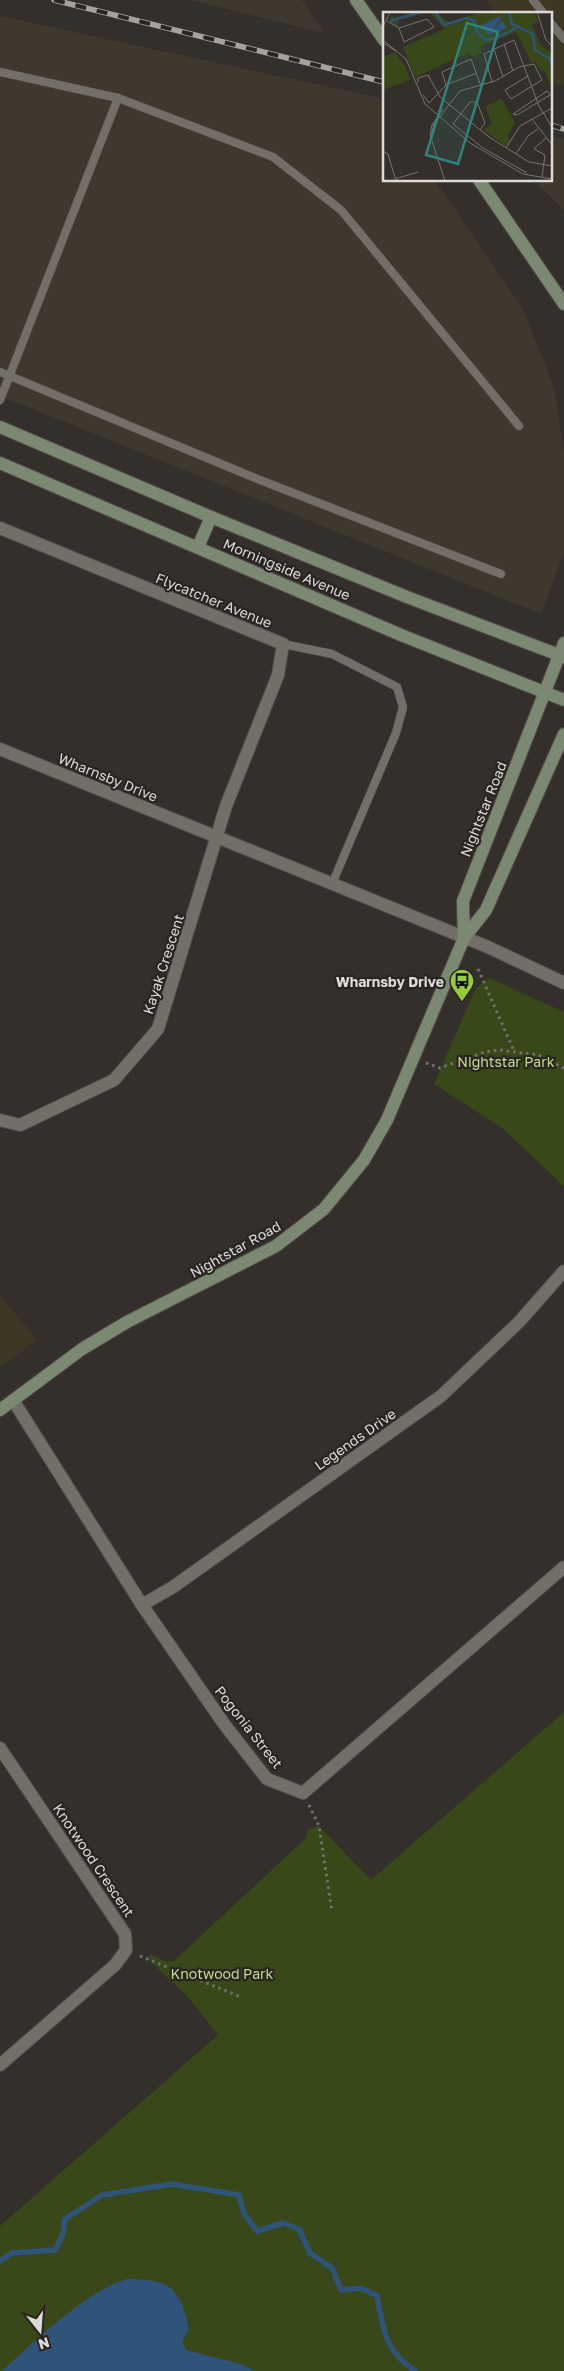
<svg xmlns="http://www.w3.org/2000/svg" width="564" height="2371" viewBox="0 0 564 2371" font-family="'Golos Text',sans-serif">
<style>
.commercial{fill:#3e3726}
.built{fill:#40372e}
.education{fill:#3f3726}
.green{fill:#384819}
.water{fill:#30537a}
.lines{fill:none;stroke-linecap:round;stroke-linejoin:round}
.stream{stroke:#30537a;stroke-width:5.5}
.lane-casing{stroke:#524e4a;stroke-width:9}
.street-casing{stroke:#524e4a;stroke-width:14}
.secondary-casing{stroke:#524e4a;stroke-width:14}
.path{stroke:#74706c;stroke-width:3;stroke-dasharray:2.5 4;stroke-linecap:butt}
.lane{stroke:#746e69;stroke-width:8}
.street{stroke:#746e69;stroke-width:12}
.secondary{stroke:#7b8972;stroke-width:12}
.rail-casing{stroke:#a6a29f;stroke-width:5.5}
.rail{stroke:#2a2521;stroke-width:4;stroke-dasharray:11;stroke-linecap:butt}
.labels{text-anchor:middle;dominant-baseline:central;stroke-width:4.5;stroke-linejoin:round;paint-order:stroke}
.street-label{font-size:14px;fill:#dedbd8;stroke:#2a2521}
.poi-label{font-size:14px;font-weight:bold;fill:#dedbd8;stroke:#2a2521;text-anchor:end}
.park-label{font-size:14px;fill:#c0de90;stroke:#2a2521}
.inset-river{fill:none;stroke:#30537a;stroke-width:2.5}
.inset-road{fill:none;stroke:#787470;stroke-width:1}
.view{fill:#2e857e;fill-opacity:0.15;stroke:#2e857e;stroke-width:2.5}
.inset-edge{fill:none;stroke:#dedbd8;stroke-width:2.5}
</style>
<rect width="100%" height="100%" fill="#342f2b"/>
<path class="commercial" d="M486 0H564V86L554 83 550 78V14H497Z"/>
<g class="built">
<path d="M190 0H302L324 33Z"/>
<path d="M0 16 380 98 384 104V180H435L521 306 546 365 555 393 564 453V552L541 614 0 396Z"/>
<path d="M550 136 564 139V210L533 180H550Z"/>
</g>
<path class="education" d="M0 1295 37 1340 0 1368Z"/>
<g class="green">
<path d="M489 978 564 1012V1186L502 1128 434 1084 476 988Z"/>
<path d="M564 1712V2371H0V2226L218 2035 188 1997 148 1959 149 1954 167 1962 174 1961 306 1838 307 1830 319 1826 371 1880Z"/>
</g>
<path class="water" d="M127 2279C169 2279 180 2287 189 2329L182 2342 186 2350 241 2364 255 2371H2C34 2342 86 2291 127 2279Z"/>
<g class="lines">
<path class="stream" d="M0 2261 12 2253 55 2250 63 2234 65 2219 102 2195 172 2184 239 2195 244 2214 257 2231 283 2223 299 2229 310 2253 332 2268 341 2290 361 2288 377 2296C383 2329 385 2351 415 2371"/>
<defs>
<g id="lane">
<path d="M533 0 544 14"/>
<path d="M550 22 564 39"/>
<path d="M0 72 118 98 273 157 341 210 519 426"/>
<path d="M0 372 260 480 501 574"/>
<path d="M0 400 118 98"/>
<path d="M283 644 332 654 397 687 403 707 396 733 332 884"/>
</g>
<g id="street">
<path d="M0 528 283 644 278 675 226 806 158 1029 114 1080 20 1125 0 1120"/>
<path d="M0 749 488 947 564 983"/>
<path d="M13 1400 142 1605 224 1724 267 1779 303 1793 564 1567"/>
<path d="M142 1605 173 1587 441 1396 519 1322 564 1271"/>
<path d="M0 1748 125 1934 126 1950 115 1965 0 2065"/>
</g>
<g id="secondary">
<path d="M356 0 384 40"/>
<path d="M479 180 564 304"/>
<path d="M0 427 211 517 407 597 564 657"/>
<path d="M0 463 401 635 564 700"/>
<path d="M198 547 211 517"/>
<path d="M464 938 463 901 564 643"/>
<path d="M0 1410 82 1349 127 1322 276 1246 324 1209 364 1160 387 1120 464 938 486 910 564 734"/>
</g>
</defs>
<use href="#lane" class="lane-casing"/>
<use href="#street" class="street-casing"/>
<use href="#secondary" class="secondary-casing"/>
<g class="path">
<path d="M478 969 514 1051"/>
<path d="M426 1063 440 1068 485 1052 500 1050 538 1055 564 1068"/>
<path d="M309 1805 319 1826 332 1912"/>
<path d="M140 1956 241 1997"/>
</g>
<use href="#lane" class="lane"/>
<use href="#street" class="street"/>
<use href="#secondary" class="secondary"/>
<defs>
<g id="rail">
<path d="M54 0 384 82"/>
<path d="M550 125 564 129"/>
</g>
</defs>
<use href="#rail" class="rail-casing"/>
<use href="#rail" class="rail"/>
</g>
<defs>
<symbol id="bus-pin" viewBox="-11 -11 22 30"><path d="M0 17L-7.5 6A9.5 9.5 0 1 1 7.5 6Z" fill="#96cc3a" stroke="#2a2521"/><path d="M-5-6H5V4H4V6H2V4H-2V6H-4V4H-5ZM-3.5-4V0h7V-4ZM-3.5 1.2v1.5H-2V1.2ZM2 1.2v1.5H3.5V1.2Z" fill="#111"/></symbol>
</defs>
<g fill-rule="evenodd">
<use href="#bus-pin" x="448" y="967" width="28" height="38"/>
</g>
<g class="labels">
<g class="street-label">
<text transform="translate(287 569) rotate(23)">Morningside Avenue</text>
<text transform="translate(214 600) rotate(22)">Flycatcher Avenue</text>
<text transform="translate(108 777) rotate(22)">Wharnsby Drive</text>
<text transform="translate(483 809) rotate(-68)">Nightstar Road</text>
<text transform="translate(163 964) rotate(-72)">Kayak Crescent</text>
<text transform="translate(235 1249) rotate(-29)">Nightstar Road</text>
<text transform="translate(355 1439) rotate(-35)">Legends Drive</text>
<text transform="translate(249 1727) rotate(52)">Pogonia Street</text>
<text transform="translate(94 1860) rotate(56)">Knotwood Crescent</text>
</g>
<g class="poi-label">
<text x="444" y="981">Wharnsby Drive</text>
</g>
<g class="park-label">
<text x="506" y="1061">Nightstar Park</text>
<text x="222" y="1973">Knotwood Park</text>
</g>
</g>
<g transform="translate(383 12)">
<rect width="169" height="169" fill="#342f2b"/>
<path d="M29 0H45L15 8V15L6 9 9 2 12 6ZM46 0H54L65 10 99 0H151L155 9 149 13 158 33 169 41V78L162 59H158L152 50H148L133 20 97 35 100 41 89 45 86 41 32 65 20 35 62 17ZM12 40 22 54 27 68 0 78V45ZM119 87 132 111 124 125 127 128 123 134 100 118 109 112 102 94Z" fill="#384819"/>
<path d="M117 4 118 8 109 17 120 9 124 16 105 23 99 13Z" fill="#30537a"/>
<path class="inset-river" d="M52 0 61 13 83 6 92 9 93 18 102 28 113 26 133 16M126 0 129 12 150 22 152 38 167 47 169 54M7 9 38 0"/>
<path class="inset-road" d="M154 0 163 28 169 34M4 9 16 16 21 30 51 15 44 7 16 16M0 15 7 0M0 28 23 47 42 92 87 131 140 162 169 167M0 31 13 39M121 32 130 59M111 37 120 65M109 70 101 42 131 28 156 94 169 115M35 71V66L45 63 57 85 106 125 146 150 169 154M63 73 59 60 88 47 98 74M164 79 167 83 134 103 130 102ZM40 83 46 91 63 73 94 61M60 97 49 113 47 123 62 169M149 107 169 133M97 118 102 111 94 90H87L70 112 100 136 144 161M48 125 51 112 77 79 112 69 136 55 151 52 159 68 128 87 122 78 145 64M123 136 137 114 169 96M0 139 5 142 13 169M133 142 145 124 155 117M159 165 162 143 151 137 163 126M12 167 35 160"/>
<path class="view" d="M84 11 115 20 75 152 43 143Z"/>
<rect width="169" height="169" class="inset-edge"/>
</g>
<g transform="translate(40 2331) rotate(163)" stroke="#2a2521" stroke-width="4" paint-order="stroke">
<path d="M0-4L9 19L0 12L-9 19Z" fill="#dedbd8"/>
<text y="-8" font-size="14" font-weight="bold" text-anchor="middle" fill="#dedbd8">N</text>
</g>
</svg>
